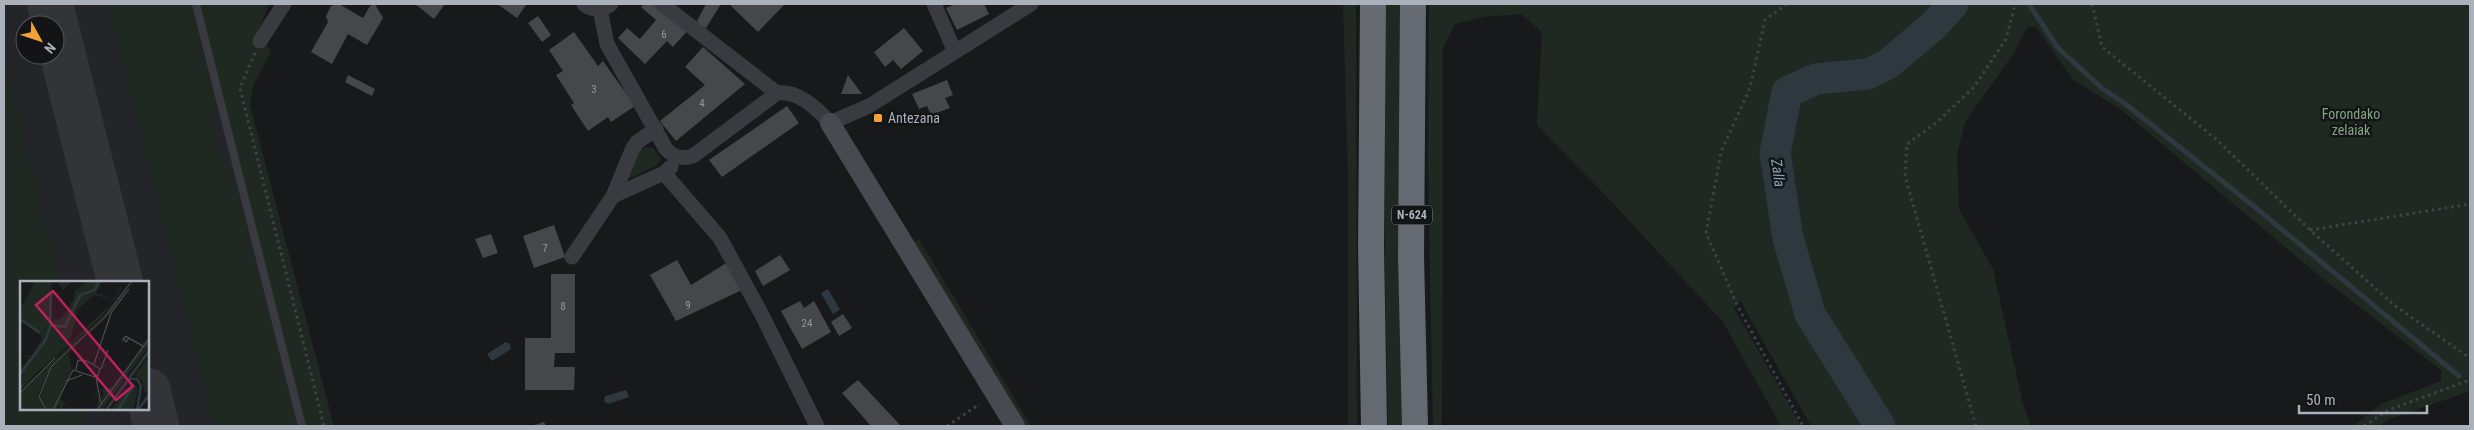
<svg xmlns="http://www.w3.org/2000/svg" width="2474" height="430" viewBox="0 0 2474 430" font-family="'Roboto Condensed',sans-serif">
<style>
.built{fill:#242528;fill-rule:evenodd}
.green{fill:#202921}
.water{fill:#2e393f}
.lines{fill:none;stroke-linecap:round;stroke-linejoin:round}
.stream{stroke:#2e393f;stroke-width:5}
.river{stroke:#2e393f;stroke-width:31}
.taxiway{stroke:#323438;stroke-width:46}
.building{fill:#45474b}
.path{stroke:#3f4247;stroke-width:3;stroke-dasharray:2.5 4;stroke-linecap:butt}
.lane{stroke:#393b40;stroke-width:8}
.street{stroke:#393b40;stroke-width:15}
.secondary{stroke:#474a50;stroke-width:20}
.highway{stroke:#656971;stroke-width:26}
.poi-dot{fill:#f2a239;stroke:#131416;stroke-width:2}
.labels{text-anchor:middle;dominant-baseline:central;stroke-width:5;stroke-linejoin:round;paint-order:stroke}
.number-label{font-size:11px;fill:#92969e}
.shield{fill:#131416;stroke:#7d8289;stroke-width:1}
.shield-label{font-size:12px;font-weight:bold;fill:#abb1ba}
.park-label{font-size:14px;fill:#83a582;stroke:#131416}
.poi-label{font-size:14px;fill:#abb1ba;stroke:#131416;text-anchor:start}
.water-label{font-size:15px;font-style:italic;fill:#82a2b5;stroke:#131416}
.inset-river{fill:none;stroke:#2e393f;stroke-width:2.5}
.inset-road{fill:none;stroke:#53565b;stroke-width:1}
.view{fill:#c12060;fill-opacity:0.15;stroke:#c12060;stroke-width:2.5}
.inset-edge{fill:none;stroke:#abb1ba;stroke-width:2.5}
</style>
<rect width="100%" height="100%" fill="#18191b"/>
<path class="built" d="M4 4H210L315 426H4ZM25 25H55V55H25ZM21 282H148V409H21Z"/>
<g class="green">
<path d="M109 4H191L214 101 211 124 219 153 233 174 297 426H215Z"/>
<path d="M200 4H269L258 32 271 51 253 86 250 105 334 426H306Z"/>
<path d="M1343 4H1356L1357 426H1348V177Z"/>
<path d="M1385 4H1400L1403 426H1388L1385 275Z"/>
<path d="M1429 4H2470V391L2390 419 2379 426H2353L2381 404 2441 381V370L2322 278 2119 108 2073 80 2036 27H2027L2014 53 1965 122 1957 154 1959 209 1993 269 2023 404 2031 426H1811L1740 300 1734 308 1801 426H1781L1723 322 1609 199 1537 125 1542 32 1521 14 1483 17 1455 24 1443 48 1442 426H1433L1428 159Z"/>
<path d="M4 57 60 282H21V409H85L83 426H4Z"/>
<path d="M646 147 653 148 661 159 657 165 626 180 637 151Z"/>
<path d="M919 239 1031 426H1024L913 243Z"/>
</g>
<g class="water">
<path d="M828 289 840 310 833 314 821 293Z"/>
<path d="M506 342 510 344 511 349 492 361 487 354Z"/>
<path d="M626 390 629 397 608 404 604 401 605 396Z"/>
</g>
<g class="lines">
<path class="stream" d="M2029 4 2058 48 2103 89 2128 106 2256 208 2459 376"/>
<path class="river" d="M1880 426 1810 314 1788 238 1775 153 1787 92 1816 79 1868 74 1888 64 1933 26 1953 4"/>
<g class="taxiway">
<path d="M50 4 120 282"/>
<path d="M148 391 156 426"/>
</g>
</g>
<g class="building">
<path d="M339 4 363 18 370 6 375 4 383 18 367 45 348 34 332 64 311 52 328 22 326 16 331 6Z"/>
<path d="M415 4H445L434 19Z"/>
<path d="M497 4H524L526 5 517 18Z"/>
<path d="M644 4H656L688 30 673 47 667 41 645 64 618 38 627 28 640 39 656 20 641 7Z"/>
<path d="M706 4H721L706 28 696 23Z"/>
<path d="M729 4H785L758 32Z"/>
<path d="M955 4H984L989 14 957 30 946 8Z"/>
<path d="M538 16 551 35 542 42 528 23Z"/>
<path d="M904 28 923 51 901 69 893 60 885 67 874 52Z"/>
<path d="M574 32 598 66 603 61 635 106 611 122 608 117 588 131 571 105 574 103 556 75 563 71 549 50Z"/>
<path d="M703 47 745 84 676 141 660 121 705 85 685 67Z"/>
<path d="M348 75 375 89 372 96 345 82Z"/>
<path d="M848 75 862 94H841Z"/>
<path d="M947 80 953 95 945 98 950 108 931 115 927 106 919 109 912 94Z"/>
<path d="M787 106 799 123 722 177 709 160Z"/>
<path d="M554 225 565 257 534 268 523 236Z"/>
<path d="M491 234 498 253 483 258 475 239Z"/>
<path d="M780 255 790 270 763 286 755 271Z"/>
<path d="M677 260 691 285 728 262 742 290 676 321 650 275Z"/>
<path d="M551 274H575V353H555L554 367H575L574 390H525V338H551Z"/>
<path d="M800 301 804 308 814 301 831 332 802 349 781 311Z"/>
<path d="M843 314 852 328 839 336 831 322Z"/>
<path d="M858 380 901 426H871L842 393Z"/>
<path d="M544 422 546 426H531Z"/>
</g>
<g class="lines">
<g class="path">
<path d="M1787 4 1765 20 1750 88 1721 152 1706 233 1737 305 1803 426"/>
<path d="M2092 4 2102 47 2216 139 2310 230 2394 305 2470 358"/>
<path d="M255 53 240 88 324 426"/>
<path d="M2310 230 2470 204"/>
<path d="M947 426 980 404"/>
<path d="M1976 426 1905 176 1907 144 1936 123 1974 87 2006 39 2015 4"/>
<path d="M2364 426 2388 410 2470 380"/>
</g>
<path class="lane" d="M196 4 302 426"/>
<g class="street">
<path d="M584 4C592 11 603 10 611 4"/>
<path d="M662 4 777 93"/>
<path d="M934 4 955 52"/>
<path d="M600 9 607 44 666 149C675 158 682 159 693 156L777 93C798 90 817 108 830 123L869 106 1031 4"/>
<path d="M260 41 284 4"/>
<path d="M664 173 720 238 762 315 817 426"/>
<path d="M613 196 664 173 671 167"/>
<path d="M572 257 613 196 632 150 637 142 656 129"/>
</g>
<path class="secondary" d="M830 123 1015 426"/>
<g class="highway">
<path d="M1373 4 1371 246 1374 426"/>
<path d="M1413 4 1411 256 1415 426"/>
</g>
</g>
<rect class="poi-dot" x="873" y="113" width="10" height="10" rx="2.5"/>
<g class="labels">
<g class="number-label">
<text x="664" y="34">6</text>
<text x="594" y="89">3</text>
<text x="702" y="103">4</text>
<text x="545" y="248">7</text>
<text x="688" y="305">9</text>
<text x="563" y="306">8</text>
<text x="807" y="323">24</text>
</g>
<rect class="shield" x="1392" y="205.5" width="40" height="19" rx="4"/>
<g class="shield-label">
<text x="1412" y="215">N-624</text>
</g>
<g class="park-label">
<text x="2351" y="114">Forondako<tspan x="2351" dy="16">zelaiak</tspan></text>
</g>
<g class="poi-label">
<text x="888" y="118">Antezana</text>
</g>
<g class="water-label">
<text transform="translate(1778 173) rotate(82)">Zalla</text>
</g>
</g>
<g transform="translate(20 281)">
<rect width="129" height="129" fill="#18191b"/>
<path d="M10 0H31V11L37 14 43 10 37 0H52L40 13 37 15 31 13 32 40 41 37 53 20 55 10 66 0H82L76 12 92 18 97 14 95 0 98 13 102 0 100 10 108 0 81 37 15 93 0 111 3 90 0 93V89L9 77 0 74 11 75 22 58 20 52 1 38 0 40V28L14 3ZM74 14 95 19 50 62 47 59 51 56 58 28ZM111 0 98 20 85 35 30 87 18 114 24 129H0V113L9 101 80 39ZM115 0 92 32 85 56 90 33 49 72 52 89 40 118 55 129 45 123 40 129V123L35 129H27L19 119 32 86 68 54ZM105 54 122 63 129 56V65L82 129 77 128 78 111 64 129 78 109 80 122 84 112 80 109 92 106 121 66 110 59 106 62 100 60ZM129 75V107L125 113 122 99 115 94ZM113 101 118 108 113 129H90Z" fill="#202921" fill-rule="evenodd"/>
<path class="inset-river" d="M0 38 20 52M30 41 31 12M0 93 25 60 31 44 45 46 60 14 75 9 79 0M109 98H117L121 105 117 129M86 129 129 70M98 129 114 104M118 129 129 114"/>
<path class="inset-road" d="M109 57 106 55 103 58 106 61 109 57 123 65M74 83 91 32 109 8M81 88 88 69M56 89 58 79 67 80 80 88 77 96M76 97 81 122M46 100 62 94M0 112 35 77M26 129 19 116 31 86 85 36 112 0M33 129 53 89 75 96M77 129 129 58"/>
<path class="view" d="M33 10 113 105 96 119 16 24Z"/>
<rect width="129" height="129" class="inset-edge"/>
</g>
<rect width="2474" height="430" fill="none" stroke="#abb1ba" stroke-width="10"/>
<g transform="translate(40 40) rotate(130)"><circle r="24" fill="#131416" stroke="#505358"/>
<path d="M0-4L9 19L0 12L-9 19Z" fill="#f2a239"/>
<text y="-8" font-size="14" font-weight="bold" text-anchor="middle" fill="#abb1ba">N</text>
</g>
<path d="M2299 405v8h128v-8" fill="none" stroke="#abb1ba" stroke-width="2.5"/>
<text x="2306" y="405" font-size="15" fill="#abb1ba" stroke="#131416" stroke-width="4" paint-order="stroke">50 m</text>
</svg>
